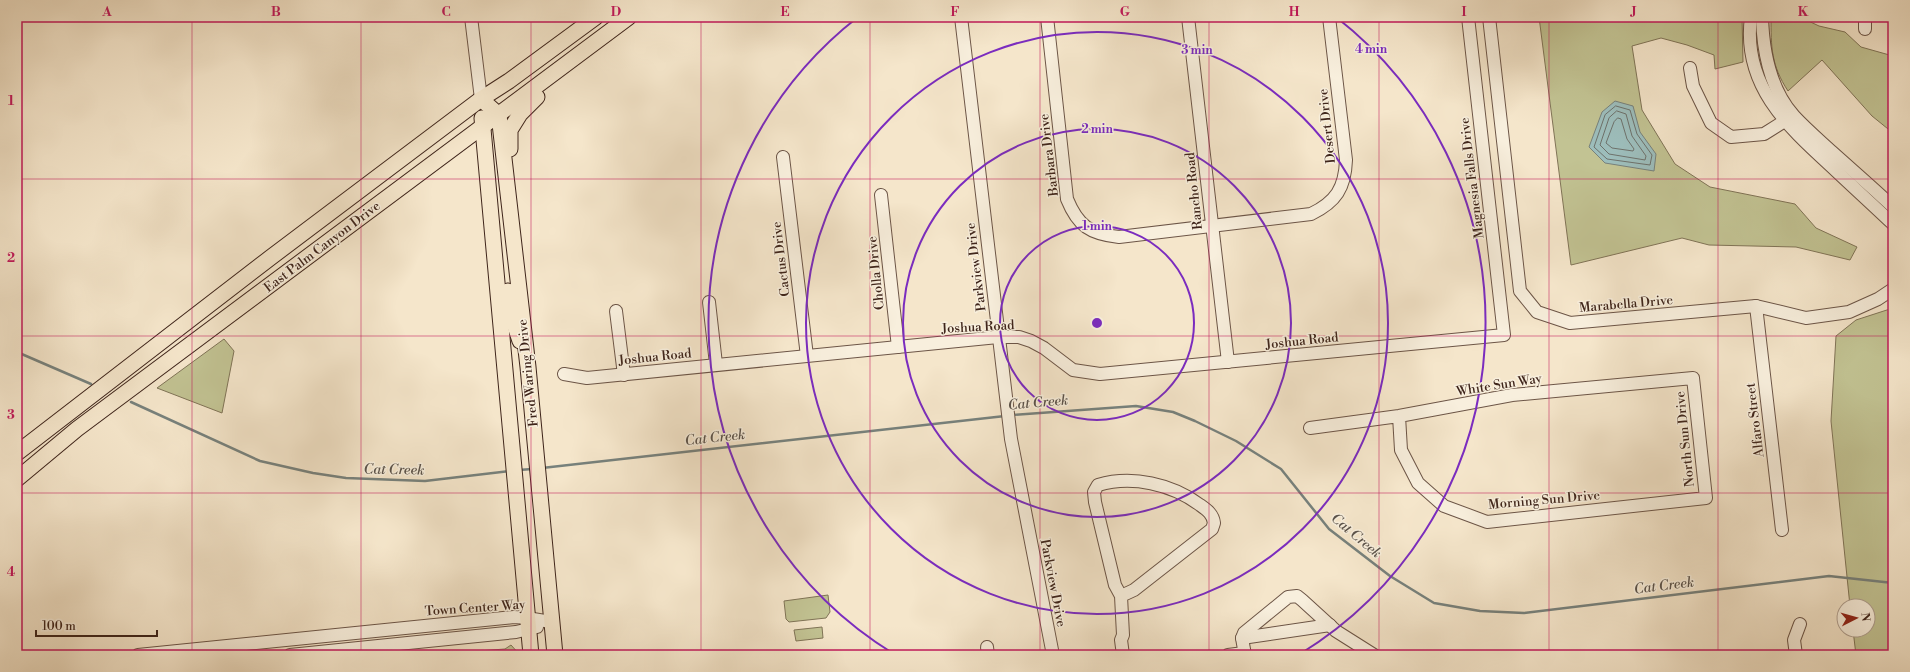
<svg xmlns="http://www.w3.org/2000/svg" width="1910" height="672" viewBox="0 0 1910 672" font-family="'Libre Bodoni',serif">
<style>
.green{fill:#c2c393;stroke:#807457}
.water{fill:#9dbebc;stroke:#77817c}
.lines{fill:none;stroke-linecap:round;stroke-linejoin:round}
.shore{stroke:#6e726c;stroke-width:1}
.stream{stroke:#77817c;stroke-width:2.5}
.minor-casing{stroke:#6c5547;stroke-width:14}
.major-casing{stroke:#3f251b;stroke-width:17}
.minor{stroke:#f8efdd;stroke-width:12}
.major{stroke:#f5e6cb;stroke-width:15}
.grid{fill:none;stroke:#c2185b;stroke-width:1;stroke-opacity:0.55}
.ring{fill:none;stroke:#7b2cbf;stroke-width:2}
.labels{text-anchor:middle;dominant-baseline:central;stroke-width:3;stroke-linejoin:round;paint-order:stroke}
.street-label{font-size:13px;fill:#3f251b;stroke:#f8efdd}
.water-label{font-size:14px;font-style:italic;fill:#5b534b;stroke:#f8efdd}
.centre{fill:#7b2cbf;stroke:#f8efdd;stroke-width:2}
.ring-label{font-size:12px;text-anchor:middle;font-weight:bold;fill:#7b2cbf;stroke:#f8efdd;stroke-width:3;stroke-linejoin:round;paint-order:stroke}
.neatline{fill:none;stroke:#c2185b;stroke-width:1.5}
.grid-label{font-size:13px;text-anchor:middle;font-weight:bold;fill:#c2185b}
</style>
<rect width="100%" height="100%" fill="#f5e6cb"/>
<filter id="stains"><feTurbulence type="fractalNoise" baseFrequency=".005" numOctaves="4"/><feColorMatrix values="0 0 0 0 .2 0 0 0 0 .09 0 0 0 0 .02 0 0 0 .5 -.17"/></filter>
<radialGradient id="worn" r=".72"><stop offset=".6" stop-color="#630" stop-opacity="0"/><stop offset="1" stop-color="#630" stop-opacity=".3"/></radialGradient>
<g class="green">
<path d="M1539 17H1742L1743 62 1715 69 1714 55 1687 45 1661 38 1632 46 1642 110 1675 164 1710 187 1795 204 1816 228 1857 247 1850 260 1796 247 1709 245 1682 238 1571 265Z"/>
<path d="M1771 17H1800L1819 26 1845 32 1861 47 1893 56V133L1872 116 1822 60 1788 91C1771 65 1771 47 1771 17Z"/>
<path d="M1893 308V655H1856L1853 630H1868V606H1850L1831 421 1836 336 1856 320Z"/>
<path d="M224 339 234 351 222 413 157 388Z"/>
<path d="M828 595 830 612 826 618 789 622 786 619 784 601Z"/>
<path d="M822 627 823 638 796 641 794 630Z"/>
<path d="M511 645 520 655H452V653L505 649Z"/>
</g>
<path class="water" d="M1615 101 1633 106 1640 132 1656 154 1654 171 1605 163 1589 147 1602 112Z"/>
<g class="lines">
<g class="shore">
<path d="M1616 106 1630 110 1637 134 1652 155 1650 165 1607 159 1594 147 1605 115Z"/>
<path d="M1617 111 1626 114 1632 136 1646 156 1645 160 1609 154 1600 145 1609 118Z"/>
<path d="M1618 118 1621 119 1627 139 1634 149 1633 151 1612 148 1606 143 1614 122Z"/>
</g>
<g class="stream">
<path d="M17 352 91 384"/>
<path d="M131 402 260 461 313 473 346 478 425 481 510 471"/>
<path d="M1012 415 1136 406 1173 412 1195 421 1236 441 1281 469 1329 529 1390 576 1434 603 1480 611 1524 613 1829 576 1893 583"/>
<path d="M542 468 1005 416"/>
<path d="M519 470 532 469"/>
</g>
<defs>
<g id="minor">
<path d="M471 17 481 99"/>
<path d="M961 17 1011 439 1053 655"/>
<path d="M1047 17 1067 199C1078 226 1090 234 1119 237L1311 214C1336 202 1345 188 1346 160L1329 17"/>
<path d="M1188 17 1228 362"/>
<path d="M1489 17 1520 291 1537 312 1570 323 1756 306 1806 318 1849 312 1878 299 1893 289"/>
<path d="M1751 17C1742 84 1786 125 1831 166 1851 185 1872 204 1893 224"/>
<path d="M1762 17C1763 52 1770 89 1794 116 1806 129 1819 140 1832 152 1852 170 1873 188 1893 207"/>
<path d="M1865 17V29"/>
<path d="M1690 68 1693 86 1711 123 1731 137 1764 134 1791 117"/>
<path d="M783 157 807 356"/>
<path d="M881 195 898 347"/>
<path d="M709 302 716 364"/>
<path d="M1756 306 1782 530"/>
<path d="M616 311 624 375"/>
<path d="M564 374 587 378 998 337H1019L1031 341 1044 348 1073 370 1100 374 1504 335 1468 17"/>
<path d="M1310 428 1399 416 1512 395 1693 378 1706 498 1487 522 1444 506 1418 483 1401 450 1399 416"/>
<path d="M1121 596 1115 585 1095 502 1094 492 1098 485C1132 475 1172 484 1200 505 1207 510 1213 514 1214 523L1212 529 1134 590 1121 596 1123 635 1121 640 1123 655"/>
<path d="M1242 638 1330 625"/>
<path d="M987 647 988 655"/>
<path d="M138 655 514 617 527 618 551 622"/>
<path d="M290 655 516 632 537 627"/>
<path d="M1228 655 1244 653"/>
<path d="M1245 655 1242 638 1244 633 1288 597 1297 596 1302 600 1336 631 1374 655"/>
<path d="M1796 655 1794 640 1800 624"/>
</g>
<g id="major">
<path d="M481 99 499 115 528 367 555 655"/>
<path d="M482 118 531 655"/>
<path d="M510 149V130L520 114 537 97"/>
<path d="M508 291 510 311 520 341"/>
<path d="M17 453 270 258 481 99 509 81 596 17"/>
<path d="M17 479 77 429 629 17"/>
</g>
</defs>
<use href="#minor" class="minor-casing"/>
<use href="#major" class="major-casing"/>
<use href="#minor" class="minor"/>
<use href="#major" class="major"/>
</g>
<path class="grid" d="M192 17V655M361 17V655M531 17V655M701 17V655M870 17V655M1040 17V655M1209 17V655M1379 17V655M1549 17V655M1718 17V655M17 179H1893M17 336H1893M17 493H1893"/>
<g class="ring">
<circle cx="1097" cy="323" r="97"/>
<circle cx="1097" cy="323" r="194"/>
<circle cx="1097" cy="323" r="291"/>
<path d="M894 654A388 388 0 0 1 858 17M1336 17A388 388 0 0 1 1300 654"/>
</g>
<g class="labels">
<g class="street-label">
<text transform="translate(1327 126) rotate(-96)">Desert Drive</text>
<text transform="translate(1049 155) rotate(-97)">Barbara Drive</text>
<text transform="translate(1472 178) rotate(-97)">Magnesia Falls Drive</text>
<text transform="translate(1194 191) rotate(-96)">Rancho Road</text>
<text transform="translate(322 247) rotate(-37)">East Palm Canyon Drive</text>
<text transform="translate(781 259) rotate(-97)">Cactus Drive</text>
<text transform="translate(976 267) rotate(-97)">Parkview Drive</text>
<text transform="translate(876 273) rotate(-96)">Cholla Drive</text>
<text transform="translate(1626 304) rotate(-5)">Marabella Drive</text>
<text transform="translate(978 327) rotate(-3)">Joshua Road</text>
<text transform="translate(1302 341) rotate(-6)">Joshua Road</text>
<text transform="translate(655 357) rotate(-6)">Joshua Road</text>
<text transform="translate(528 373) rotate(-96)">Fred Waring Drive</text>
<text transform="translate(1499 385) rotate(-9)">White Sun Way</text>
<text transform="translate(1755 420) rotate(-97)">Alfaro Street</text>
<text transform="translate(1685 439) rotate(-96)">North Sun Drive</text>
<text transform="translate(1544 500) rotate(-5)">Morning Sun Drive</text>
<text transform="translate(1053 583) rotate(79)">Parkview Drive</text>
<text transform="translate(475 608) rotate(-4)">Town Center Way</text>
</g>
<g class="water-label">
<text transform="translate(1038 403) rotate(-5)">Cat Creek</text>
<text transform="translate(715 438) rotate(-6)">Cat Creek</text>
<text transform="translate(394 470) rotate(1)">Cat Creek</text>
<text transform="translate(1356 536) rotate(40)">Cat Creek</text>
<text transform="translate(1664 586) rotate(-7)">Cat Creek</text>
</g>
</g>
<circle cx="1097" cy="323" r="6" class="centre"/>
<g class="ring-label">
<text x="1371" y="53">4 min</text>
<text x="1197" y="54">3 min</text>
<text x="1097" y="133">2 min</text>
<text x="1097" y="230">1 min</text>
</g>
<rect width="1910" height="672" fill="none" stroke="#f5e6cb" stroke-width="44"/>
<g transform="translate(1856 618) rotate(84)"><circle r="19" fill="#f8efdd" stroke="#ae9e8f"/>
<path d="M0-3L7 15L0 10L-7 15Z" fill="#8f2418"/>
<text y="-6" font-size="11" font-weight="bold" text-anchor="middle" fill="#3f251b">N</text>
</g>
<path d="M36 630v6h121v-6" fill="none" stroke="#3f251b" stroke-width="2"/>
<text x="42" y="630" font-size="12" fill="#3f251b" stroke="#f8efdd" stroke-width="3" paint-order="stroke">100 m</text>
<rect x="22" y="22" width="1866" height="628" class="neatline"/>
<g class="grid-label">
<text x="107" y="16">A</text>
<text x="276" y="16">B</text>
<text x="446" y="16">C</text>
<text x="616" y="16">D</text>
<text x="785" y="16">E</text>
<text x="955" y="16">F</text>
<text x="1125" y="16">G</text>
<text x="1294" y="16">H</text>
<text x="1464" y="16">I</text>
<text x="1634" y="16">J</text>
<text x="1803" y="16">K</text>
<text x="11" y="105">1</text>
<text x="11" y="262">2</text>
<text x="11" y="419">3</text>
<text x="11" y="576">4</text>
</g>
<rect width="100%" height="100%" filter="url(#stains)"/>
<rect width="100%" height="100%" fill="url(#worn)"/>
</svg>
